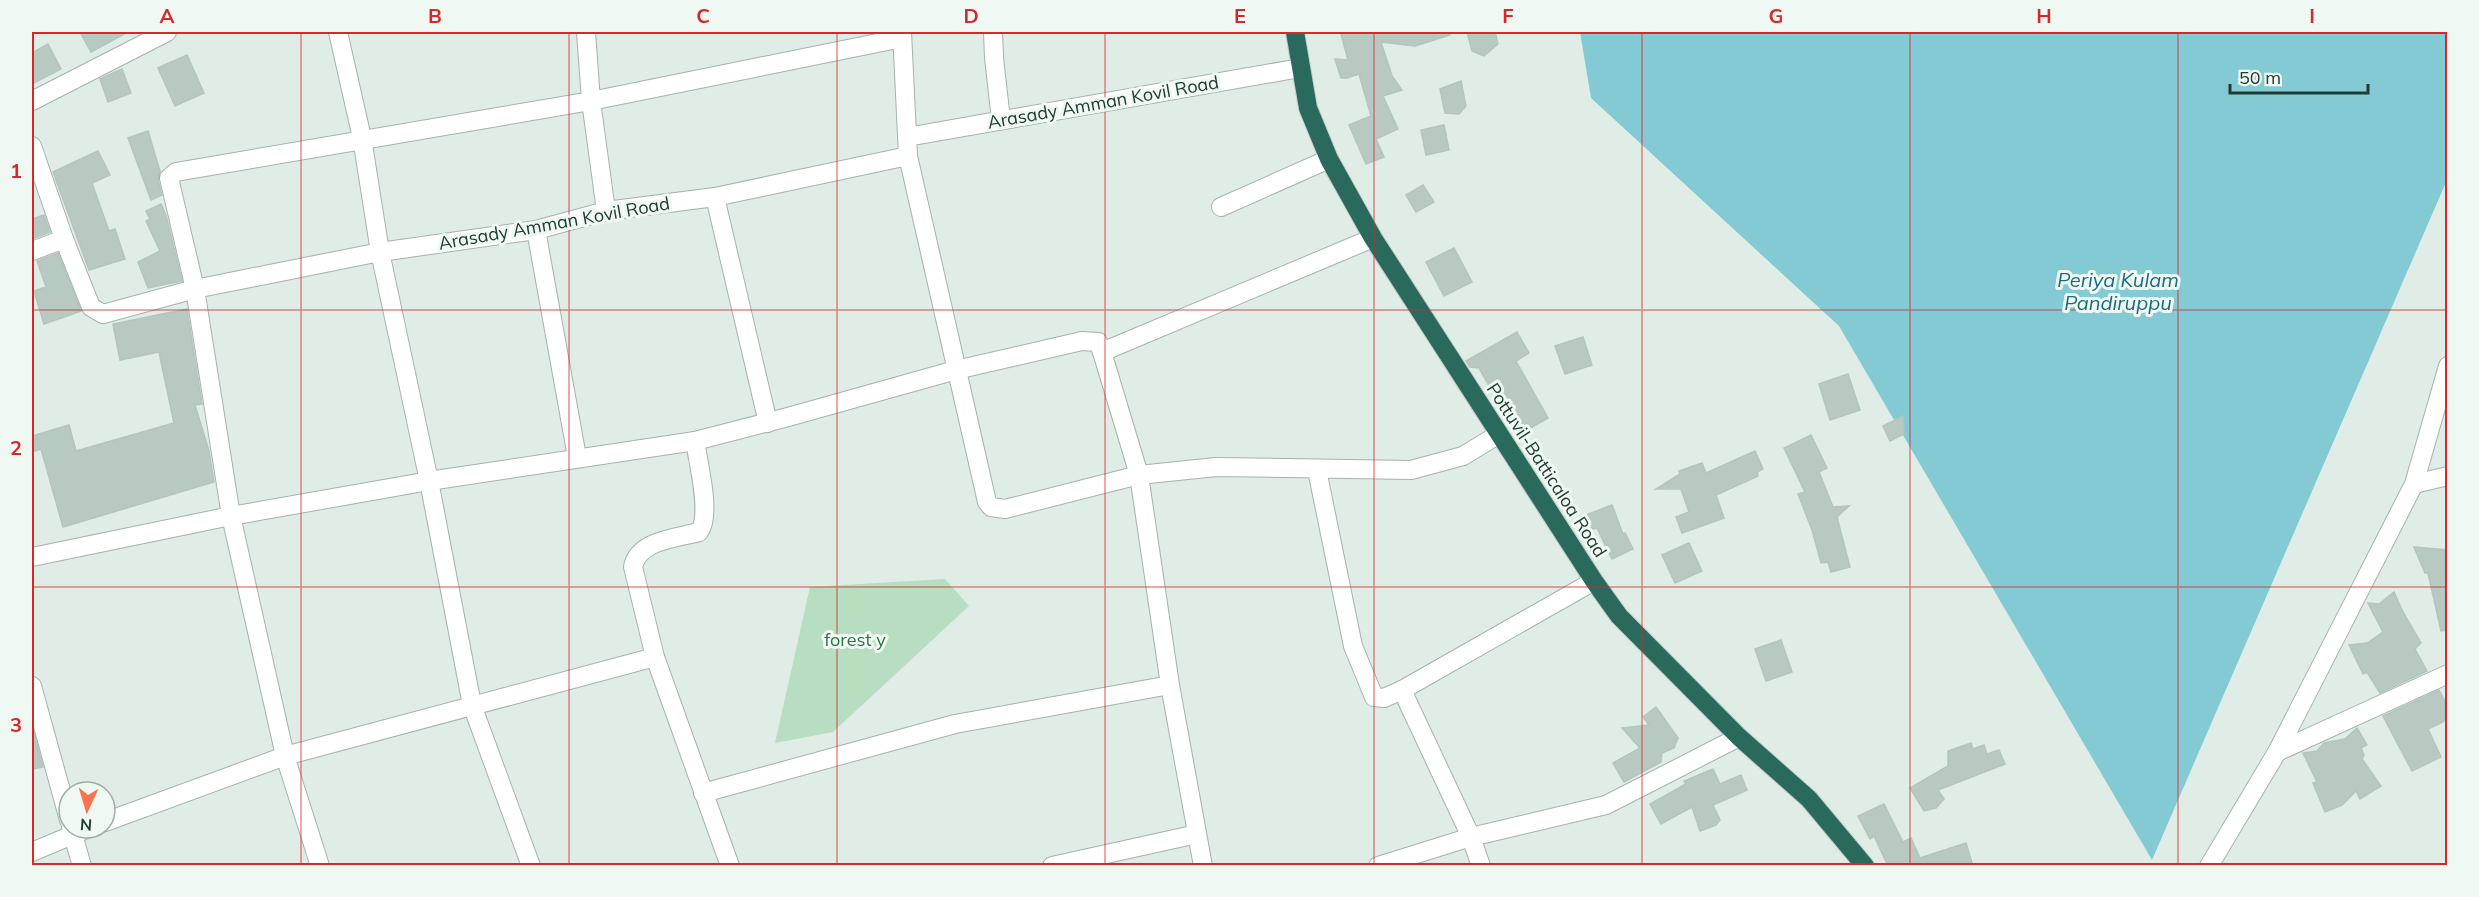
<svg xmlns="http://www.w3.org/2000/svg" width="2479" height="897" viewBox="0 0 2479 897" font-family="Mulish,sans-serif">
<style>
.green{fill:#b7dec1}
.water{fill:#84cad4}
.building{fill:#b8c9c2;stroke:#b2c6bd;stroke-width:1.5}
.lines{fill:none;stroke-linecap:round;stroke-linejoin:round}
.street-casing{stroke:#a3b4ad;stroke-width:20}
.highway-casing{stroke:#c1c9c6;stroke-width:20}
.street{stroke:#fff;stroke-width:18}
.highway{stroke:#2a6a5c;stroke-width:18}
.grid{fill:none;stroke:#d62828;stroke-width:1.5;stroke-opacity:0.55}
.labels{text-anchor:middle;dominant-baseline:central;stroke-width:6;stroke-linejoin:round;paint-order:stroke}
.street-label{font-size:18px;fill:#203d34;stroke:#f0f8f4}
.park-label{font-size:18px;fill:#287644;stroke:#f0f8f4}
.water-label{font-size:20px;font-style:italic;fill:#176d7c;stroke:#f0f8f4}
.neatline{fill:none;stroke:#d62828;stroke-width:2}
.grid-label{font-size:20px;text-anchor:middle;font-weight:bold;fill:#d62828}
</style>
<rect width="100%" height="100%" fill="#e0ece6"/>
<path class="green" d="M945 579 969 606 833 732 775 743 810 587Z"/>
<path class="water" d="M1580 32H2447V180L2152 860 1839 326 1591 98Z"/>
<g class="building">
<path d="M80 32H128L91 52Z"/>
<path d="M1350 32H1449L1450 35 1415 46 1381 42 1392 76 1402 90 1383 96 1398 129 1376 139 1384 157 1366 164 1349 125 1371 116 1359 74 1347 78H1341L1335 59 1348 60 1341 34Z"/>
<path d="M1467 32H1495L1498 44 1484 56 1472 51Z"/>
<path d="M48 44 61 69 32 84V53Z"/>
<path d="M187 55 204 93 175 106 158 68Z"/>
<path d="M122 69 131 93 108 102 100 79Z"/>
<path d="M1461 81 1466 106 1459 114 1445 113 1440 89Z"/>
<path d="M1444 125 1449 150 1426 155 1421 130Z"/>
<path d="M148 131 160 171 158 180 162 195 151 200 128 138Z"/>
<path d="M98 151 110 175 92 183 109 231 115 229 125 259 89 270 53 172Z"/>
<path d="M1423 185 1434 202 1416 212 1406 195Z"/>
<path d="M161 204 166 215 182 281 148 288 138 262 160 251 146 221 150 219 146 211Z"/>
<path d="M44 215 50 232 32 239V219Z"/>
<path d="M1454 248 1472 282 1444 296 1426 262Z"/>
<path d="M58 253 81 311 44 324 34 291 46 287 37 261Z"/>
<path d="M187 309 202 404 195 405 209 451 214 482 63 527 41 449 32 452V436L69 425 76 451 174 423 159 352 120 360 113 324Z"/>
<path d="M1517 332 1529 353 1516 361 1548 418 1517 436 1479 368 1470 367 1466 361Z"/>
<path d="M1583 337 1592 365 1565 374 1555 346Z"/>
<path d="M1848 374 1860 410 1830 420 1819 384Z"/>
<path d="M1903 416 1904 434 1890 441 1883 426Z"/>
<path d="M1811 435 1827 468 1819 472 1833 507 1849 506 1837 517 1850 567 1831 572 1828 562 1821 563 1812 530 1798 494 1805 492 1784 448Z"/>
<path d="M1755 451 1763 469 1757 472 1758 476 1716 495 1724 518 1682 533 1676 517 1689 512 1681 489H1656L1680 474 1679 471 1702 463 1706 473Z"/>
<path d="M1612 505 1623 534 1625 533 1633 549 1612 559 1597 528 1589 530 1586 522V515Z"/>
<path d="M1689 543 1702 571 1675 583 1662 555Z"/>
<path d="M2414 547 2448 550V630L2441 631 2428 573H2425Z"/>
<path d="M2394 592 2403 612 2421 643 2415 649 2427 671 2380 693 2367 672 2363 674 2349 645 2367 643 2383 632 2368 603 2379 604Z"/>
<path d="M1781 640 1792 672 1766 681 1755 649Z"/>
<path d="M2439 690 2448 707V715L2443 722 2428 729 2441 757 2412 771 2383 716Z"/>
<path d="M1656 707 1678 738 1674 748 1662 753 1661 762 1624 782 1613 763 1640 748 1622 728 1649 725 1643 717Z"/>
<path d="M32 726 43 767 32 769Z"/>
<path d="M2357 728 2367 745 2361 748 2364 755 2362 759 2381 786 2360 799 2356 791 2342 805 2325 812 2313 783 2317 782 2303 753 2317 751 2324 743 2345 739Z"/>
<path d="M1971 743 1973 749 1984 745 1987 754 1999 750 2005 764 1938 790 1944 799 1936 808 1924 811 1910 788 1948 766V751Z"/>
<path d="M1713 769 1720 784 1741 775 1747 790 1713 805 1720 820 1716 825 1700 831 1692 807 1661 824 1650 804 1686 784 1684 781Z"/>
<path d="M1884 804 1903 842 1911 838 1920 858 1966 843 1973 866H1888L1874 836 1870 839 1858 816Z"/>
</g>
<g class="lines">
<defs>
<g id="street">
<path d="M338 32 362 138 380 252 429 481 472 705 531 866"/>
<path d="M586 32 591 101 606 211"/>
<path d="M902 32 908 156 987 502 991 507 1005 509 1139 475 1216 467 1411 470 1463 456 1499 434"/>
<path d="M993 32 994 58 1001 120"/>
<path d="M32 101 167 32"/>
<path d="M907 137 1300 68"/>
<path d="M32 146 64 239 91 307 103 314 195 289 380 252 536 230 606 211 715 197 908 156"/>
<path d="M715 197 768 423"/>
<path d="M1221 207 1329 159"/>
<path d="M536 230 577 457"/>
<path d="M32 251 64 239"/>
<path d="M1102 352 1373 238"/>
<path d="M695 441C698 462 712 516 699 532 677 538 638 540 633 567L655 657 730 866"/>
<path d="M1317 470 1353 646 1374 697 1384 698 1402 690 1594 581"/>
<path d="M2414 484 2448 476"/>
<path d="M32 557 231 516 429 481 695 441 788 417 956 370 1082 341 1098 342 1102 352 1139 475 1170 685 1203 866"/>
<path d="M32 686 69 820"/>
<path d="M1402 690 1471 837 1481 866"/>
<path d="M2277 752 2448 674"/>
<path d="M703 793 955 724 1170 685"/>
<path d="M105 822 285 756 655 657"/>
<path d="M71 828 82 866"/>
<path d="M32 852 89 828"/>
<path d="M320 866 285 756 231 516 195 289 169 178 176 172 591 101 902 38"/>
<path d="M1052 866 1197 834"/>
<path d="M1378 866 1471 837 1606 805 1739 737"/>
<path d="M2209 866 2277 752 2414 484 2448 366"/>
</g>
<path id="highway" d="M1295 32 1308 108 1329 159 1373 238 1594 581 1619 616 1739 737 1809 799 1865 866"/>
</defs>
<use href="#street" class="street-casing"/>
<use href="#highway" class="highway-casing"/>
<use href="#street" class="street"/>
<use href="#highway" class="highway"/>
</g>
<path class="grid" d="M301 32V866M569 32V866M837 32V866M1105 32V866M1374 32V866M1642 32V866M1910 32V866M2178 32V866M32 310H2448M32 587H2448"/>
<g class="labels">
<g class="street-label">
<text transform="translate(1103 102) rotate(-10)">Arasady Amman Kovil Road</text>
<text transform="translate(554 223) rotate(-10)">Arasady Amman Kovil Road</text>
<text transform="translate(1547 470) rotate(57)">Pottuvil-Batticaloa Road</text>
</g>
<g class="park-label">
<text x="855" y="639">forest y</text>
</g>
<g class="water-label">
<text x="2118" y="279">Periya Kulam<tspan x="2118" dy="23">Pandiruppu</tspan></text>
</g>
</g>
<rect width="2479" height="897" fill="none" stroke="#f0f8f4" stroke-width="66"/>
<g transform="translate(87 810) rotate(184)"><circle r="28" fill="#f0f8f4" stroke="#9dada7" stroke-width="1.5"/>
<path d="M0-4.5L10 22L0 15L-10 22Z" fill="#f97550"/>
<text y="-9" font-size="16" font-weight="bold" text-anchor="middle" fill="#203d34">N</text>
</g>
<path d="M2230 84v9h138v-9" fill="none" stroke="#203d34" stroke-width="3"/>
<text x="2239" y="84" font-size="18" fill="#203d34" stroke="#f0f8f4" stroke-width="4.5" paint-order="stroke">50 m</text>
<rect x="33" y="33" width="2413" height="831" class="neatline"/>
<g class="grid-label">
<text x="167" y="23">A</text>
<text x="435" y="23">B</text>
<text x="703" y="23">C</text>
<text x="971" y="23">D</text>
<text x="1240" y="23">E</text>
<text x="1508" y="23">F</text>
<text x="1776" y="23">G</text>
<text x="2044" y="23">H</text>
<text x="2312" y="23">I</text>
<text x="16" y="178">1</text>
<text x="16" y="455">2</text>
<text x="16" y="732">3</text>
</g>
</svg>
